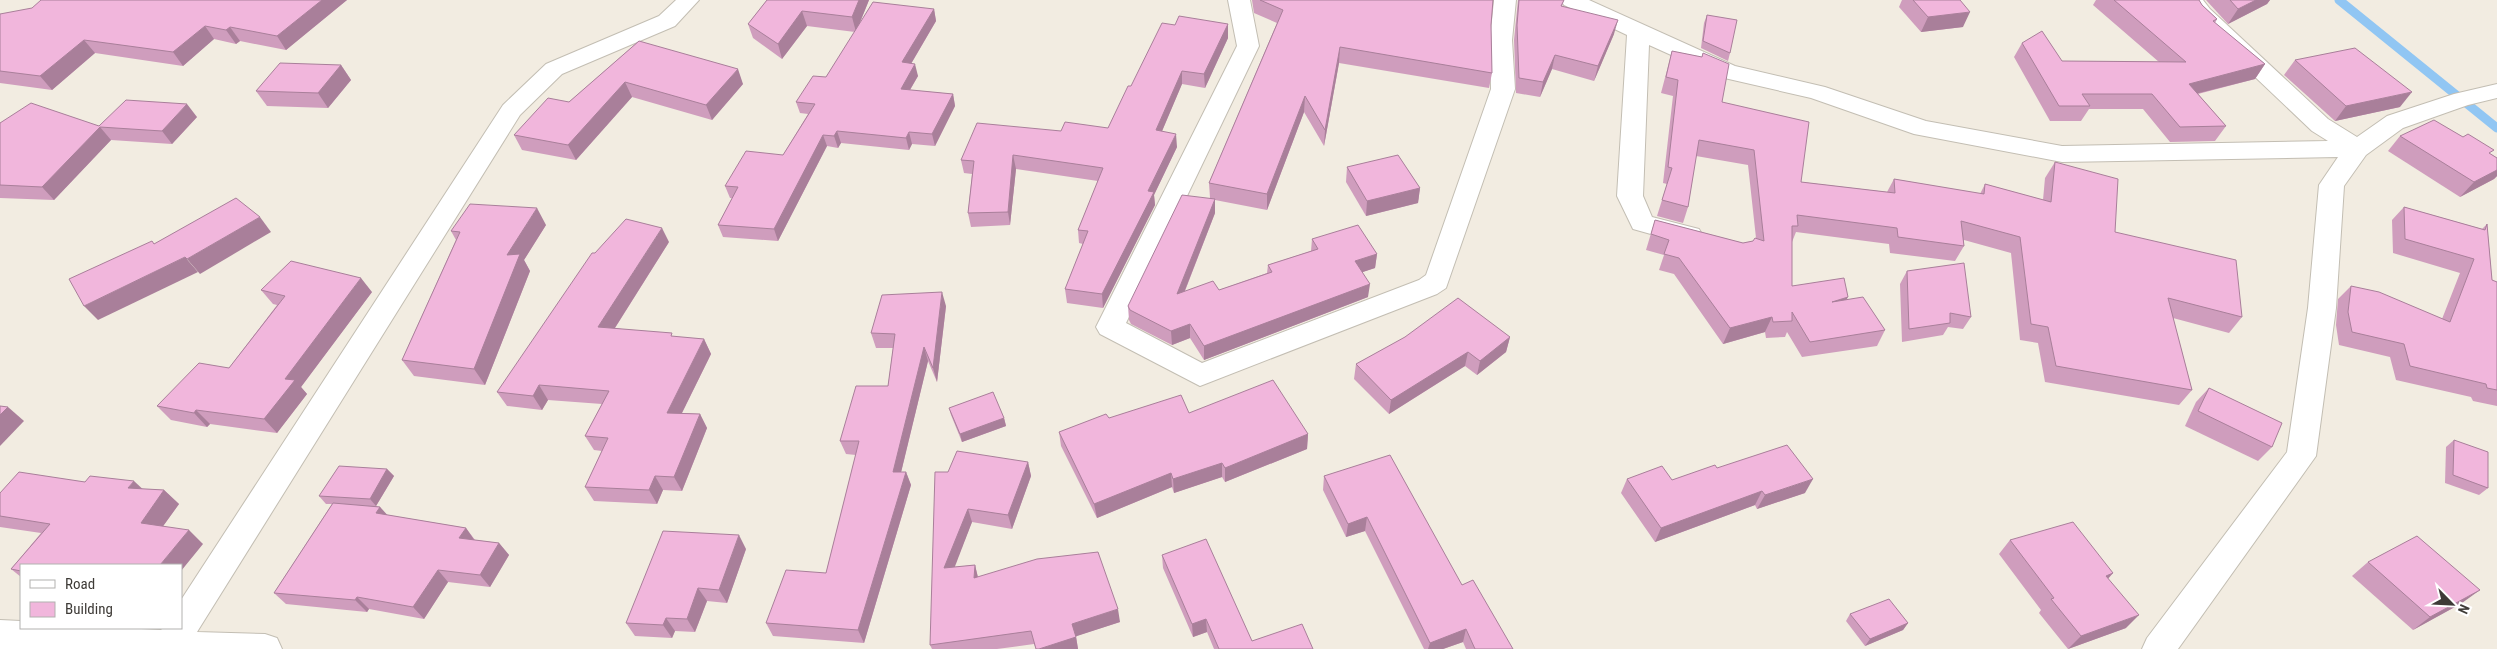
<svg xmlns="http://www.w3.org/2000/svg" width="2497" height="649" viewBox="0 0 2497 649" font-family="'Roboto Condensed',sans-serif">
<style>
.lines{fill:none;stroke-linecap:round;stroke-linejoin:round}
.stream{stroke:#91c6f3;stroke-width:9}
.minor-casing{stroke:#c3beb3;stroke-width:2}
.minor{fill:#fff;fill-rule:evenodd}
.wall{fill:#cf9dbd}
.shaded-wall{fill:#a97f9a}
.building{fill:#f1b6dc;stroke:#a97f9a}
</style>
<rect width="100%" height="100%" fill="#f2ece1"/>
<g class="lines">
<path class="stream" d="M2339 0 2497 128"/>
<defs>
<g id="minor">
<path d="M676 0H699L675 26 562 74 520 115 197 632 265 634 277 638 282 649H0V620L21 621V628H121L161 630 163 628H181V600L503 105 546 64 659 16Z"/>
<path d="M1228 0H1250L1259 46 1126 323 1202 363 1419 280 1426 275 1491 89 1490 40 1494 0H1516L1512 40 1515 89 1446 288 1437 294 1200 386 1100 334 1096 327 1237 46Z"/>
<path d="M1561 0H1589L1735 66 1825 87 1926 121 2062 146 2328 141 2312 131 2194 19 2181 0H2203L2210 9 2328 119 2357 137 2387 116 2454 94 2497 84V98L2468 105 2403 128 2366 155 2344 186 2336 308 2316 456 2178 649H2142L2147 638 2287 452 2308 308 2319 185 2338 157 2062 162 1914 134 1811 98 1720 77 1649 45 1643 196 1652 217 1699 229 1703 236 1699 243 1690 245 1633 229 1617 196 1627 35 1564 5Z"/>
</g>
</defs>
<use href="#minor" class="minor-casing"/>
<use href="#minor" class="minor"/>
</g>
<g class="wall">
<path d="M347 0 286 50 240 41 236 44 214 39 183 66 95 53 52 90 0 83V14Z"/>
<path d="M767 0H869L859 25 934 9 936 21 911 64 918 76 910 90 953 94 955 106 935 146 912 144 909 150 841 143 838 148 827 146 778 241 723 237 718 225 732 198H730L725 186 783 155 808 114 800 113 796 102 826 77 855 32 807 26 782 59 753 38 748 24Z"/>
<path d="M1252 0H1493L1491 25 1492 73 1489 88 1339 63 1324 146 1304 112 1267 210 1215 200V213L1185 291 1219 290 1267 273 1268 265 1311 251 1312 239 1377 254 1375 268 1362 272 1368 297 1204 360 1190 338 1172 345 1131 324 1129 320 1128 306 1210 198 1209 183 1277 23 1254 13Z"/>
<path d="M1518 0H1564L1562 6 1614 34 1594 81 1552 69 1540 97 1516 93 1514 40Z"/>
<path d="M1902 0H1960L1963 27 1921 32 1899 7Z"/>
<path d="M2096 0H2199L2202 5 2217 19 2215 23 2265 64 2255 79 2198 94 2226 126 2215 141 2170 142 2143 109H2089L2081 121H2050L2014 57 2022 43 2062 61 2159 62 2093 5Z"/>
<path d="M2206 0H2270L2267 4 2228 24Z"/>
<path d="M1707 15 1730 53 1728 61 1701 48 1704 23Z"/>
<path d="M1228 24V38L1205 88 1182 84 1162 131 1177 147 1154 195 1155 205 1103 308 1067 303 1065 289 1083 244 1079 243 1078 230 1098 181 1016 169 1010 225 971 227 968 213 972 174 964 173 961 160 1061 131 1108 128 1131 86 1175 25Z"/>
<path d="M639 41 743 84 712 120 632 97 576 160 522 150 514 135 569 102Z"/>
<path d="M1672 51 1702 57 1703 53 1722 102 1801 182 1887 192 1894 179 1980 194 1985 184 2043 200 2045 178 2055 162 2115 232 2242 317 2229 333 2173 318 2192 390 2179 405 2045 382 2038 343 2020 340 2011 253 1964 240V246L1955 261 1890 253 1889 244 1796 232 1792 242V286L1846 300 1885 330 1877 346 1802 357 1787 332 1785 337 1766 338 1765 332 1723 344 1674 274 1659 270 1664 255 1646 250 1655 220 1743 243 1753 241 1756 238 1748 165 1696 156 1688 207 1683 223 1657 216 1667 184 1663 183 1673 96 1661 93Z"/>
<path d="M2295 60 2400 107 2335 121 2284 75Z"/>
<path d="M341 65 351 80 328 108 267 106 256 91Z"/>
<path d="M197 117 172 144 111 140 54 200 0 198V123L99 126Z"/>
<path d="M2400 136 2491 154 2497 158V176L2494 179 2460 197 2388 151Z"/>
<path d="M1347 167 1420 188 1418 203 1366 216 1346 182Z"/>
<path d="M2404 207 2482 229 2487 224 2492 280 2497 282V406L2473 401 2471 397 2396 380 2390 357 2339 345 2336 325 2338 299 2351 286 2442 319 2460 273 2393 253 2392 220Z"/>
<path d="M546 225 524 260 530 271 485 385 414 376 402 360 456 240 451 231Z"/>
<path d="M669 242 615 328 674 337 704 339 711 354 682 413 700 414 707 428 682 491 663 490 657 504 594 501 585 487 602 451 594 450 585 436 602 404 548 400 542 410 507 406 497 392Z"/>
<path d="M1907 271 1971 317 1963 329 1948 327 1943 335 1902 342 1900 284Z"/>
<path d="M261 290 372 292 301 387 307 394 277 433 210 424 207 427 171 420 157 406 229 368 277 305 273 304Z"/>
<path d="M946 306 937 382 928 361 901 472H906L911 485 864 643 773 636 766 623 826 573 856 455 846 454 840 441 888 386 893 348H876L871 333Z"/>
<path d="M1510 337 1506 352 1477 375 1465 366 1389 414 1354 379 1356 364Z"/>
<path d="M2209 388 2272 447 2258 461 2185 426 2196 402Z"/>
<path d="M949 408 1004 418 1006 426 962 442 951 415Z"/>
<path d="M1189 413 1308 434 1307 449 1225 482 1222 477 1174 493 1172 487 1097 518 1061 446 1059 432 1109 418Z"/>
<path d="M2454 440 2488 488 2479 495 2445 483 2446 447Z"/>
<path d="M1028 462 1031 476 1012 529 972 522 954 567 975 565 978 577 1120 622 1076 636 1078 649H1036L1034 644 997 649H932L930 645 948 472Z"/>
<path d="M1717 468 1805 493 1757 509 1755 505 1655 542 1621 493 1627 479 1672 480Z"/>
<path d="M387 469 394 476 376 506 380 507 387 515 466 528 475 540 499 543 509 555 490 587 448 582 424 619 369 609 367 612 286 604 274 593 332 504H326L319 496Z"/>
<path d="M1324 476 1462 585 1513 649H1466L1463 642 1443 649H1424L1365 531 1346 537 1323 490Z"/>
<path d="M85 482 142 489 164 490 179 504 163 526 203 544 21 565V577L11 569 41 533 0 527V493Z"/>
<path d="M2010 540 2113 573 2108 579 2126 628 2068 649 2039 613 2041 610 1999 554Z"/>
<path d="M746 549 727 603 707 601 695 632 675 631 672 638 635 636 626 623Z"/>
<path d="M1162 555 1252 641 1313 649H1214L1207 632 1193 637 1163 568Z"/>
<path d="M2368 562 2462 603 2413 630 2352 576Z"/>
<path d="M1850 614 1908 623 1903 630 1865 646 1846 621Z"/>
</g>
<g class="shaded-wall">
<path d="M322 0H347L286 50 277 36Z"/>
<path d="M859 0H869L856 32 852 17Z"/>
<path d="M2256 0H2270L2267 4 2228 24 2238 9Z"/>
<path d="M934 9 936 21 905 74 902 62Z"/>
<path d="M802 11 807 26 782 59 778 44Z"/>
<path d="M1970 12 1963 27 1921 32 1928 17Z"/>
<path d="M1618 20 1614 34 1594 81 1598 66Z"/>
<path d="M1228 24V38L1205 88 1204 74Z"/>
<path d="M205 26 214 39 183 66 173 52Z"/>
<path d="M230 27 240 41 236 44 226 30Z"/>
<path d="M84 40 95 53 52 90 40 76Z"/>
<path d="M1340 47 1339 63 1324 146 1325 130Z"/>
<path d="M1555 55 1552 69 1540 97 1543 82Z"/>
<path d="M915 64 918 76 904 100 901 89Z"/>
<path d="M2265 64 2255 79 2179 98 2189 84Z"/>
<path d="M341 65 351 80 328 108 318 93Z"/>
<path d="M738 69 743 84 712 120 706 105Z"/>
<path d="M1182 71V84L1157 143 1156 130Z"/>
<path d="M625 82 632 97 576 160 568 145Z"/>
<path d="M2412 92 2400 107 2335 121 2346 106Z"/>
<path d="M953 94 955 106 935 146 932 134Z"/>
<path d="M1305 96 1304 112 1267 210V194Z"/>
<path d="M187 104 197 117 172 144 162 131Z"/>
<path d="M100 127 111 140 54 200 42 187Z"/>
<path d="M837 131 841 143 838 148 834 136Z"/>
<path d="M909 132 912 144 909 150 906 138Z"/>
<path d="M1176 134 1177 147 1154 195 1155 205 1103 308 1102 294 1148 191Z"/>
<path d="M823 135 827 146 778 241 774 229Z"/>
<path d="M1013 155 1016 169 1010 225 1008 212Z"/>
<path d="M2497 170V176L2494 179 2460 197 2474 182Z"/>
<path d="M1420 188 1418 203 1366 216 1367 201Z"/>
<path d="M1215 199V213L1178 308 1177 294Z"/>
<path d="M537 208 546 225 524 260 530 271 485 385 474 369 507 255Z"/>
<path d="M260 217 271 232 200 274 187 259Z"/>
<path d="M662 228 669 242 606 342 598 327Z"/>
<path d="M1377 254 1375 268 1354 275 1355 261Z"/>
<path d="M185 257 198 272 98 320 84 306Z"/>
<path d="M361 278 372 292 301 387 307 394 277 433 264 419 285 379Z"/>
<path d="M1370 284 1368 297 1204 360V346Z"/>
<path d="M942 292 946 306 937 382 933 368Z"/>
<path d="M1848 297 1840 312 1832 302Z"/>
<path d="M1772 317 1765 332 1723 344 1730 328Z"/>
<path d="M1190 324V338L1172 345 1171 331Z"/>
<path d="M1510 337 1506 352 1477 375 1480 361Z"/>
<path d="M704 339 711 354 675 427 667 413Z"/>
<path d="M924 347 928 361 898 485 893 472Z"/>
<path d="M1468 352 1465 366 1389 414 1391 400Z"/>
<path d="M539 385 548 400 542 410 533 396Z"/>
<path d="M8 407 24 421 0 446V415Z"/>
<path d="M196 410 210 424 207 427 194 413Z"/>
<path d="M700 414 707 428 682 491 674 477Z"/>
<path d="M1004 418 1006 426 962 442 960 434Z"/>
<path d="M1308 434 1307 449 1225 482V468Z"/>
<path d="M1028 462 1031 476 1012 529 1008 515Z"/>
<path d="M1222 463V477L1174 493 1173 479Z"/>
<path d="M387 469 394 476 376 506 370 499Z"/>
<path d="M906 472 911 485 864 643 858 630Z"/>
<path d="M1171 473 1172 487 1097 518 1094 504Z"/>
<path d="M655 476 663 490 657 504 649 490Z"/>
<path d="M1813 479 1805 493 1757 509 1765 495Z"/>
<path d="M134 481 149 495 128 488Z"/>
<path d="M164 490 179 504 156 536 141 523Z"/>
<path d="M1762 491 1755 505 1655 542 1661 528Z"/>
<path d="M380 507 391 519 376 513Z"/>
<path d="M968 509 972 522 949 582 944 568Z"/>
<path d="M1367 517 1365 531 1346 537 1348 524Z"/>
<path d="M466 528 475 541 459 538Z"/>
<path d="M189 530 203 544 181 571V565H160Z"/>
<path d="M739 535 746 549 727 603 719 590Z"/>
<path d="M499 543 509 555 490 587 480 575Z"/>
<path d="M975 565 978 578H974Z"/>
<path d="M438 570 448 582 424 619 413 607Z"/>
<path d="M2113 573 2100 587 2106 576Z"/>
<path d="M698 588 707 601 695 632 687 619Z"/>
<path d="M2480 590 2462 603 2413 630 2430 617Z"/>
<path d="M357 597 369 609 367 612 355 600Z"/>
<path d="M1118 609 1120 622 1074 637 1072 624Z"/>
<path d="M2139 615 2126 628 2068 649 2081 636Z"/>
<path d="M666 618 675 631 672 638 663 625Z"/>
<path d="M1206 619 1207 632 1193 637 1192 624Z"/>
<path d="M1908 623 1903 630 1865 646 1870 639Z"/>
<path d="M1466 629 1463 642 1443 649H1428L1430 643Z"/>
<path d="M1076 637 1078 649H1039Z"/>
</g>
<g class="building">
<path d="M41 0H322L277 36 230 27 226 30 205 26 173 52 84 40 40 76 0 71V14L32 8Z"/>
<path d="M767 0H859L852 17 802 11 778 44 748 24Z"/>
<path d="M1260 0H1493L1491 25 1492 73 1340 47 1325 130 1305 96 1267 194 1209 183 1283 10Z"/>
<path d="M1519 0H1564L1561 6 1618 20 1598 66 1555 55 1543 82 1519 78 1517 25Z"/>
<path d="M1913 0H1960L1970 12 1928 17Z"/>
<path d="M2114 0H2199L2202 5 2217 19 2213 21 2265 64 2189 84 2226 126 2180 127 2152 94H2082L2090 106H2059L2022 43 2042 31 2062 61 2186 62Z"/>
<path d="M2230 0H2256L2238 9Z"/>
<path d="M873 2 934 9 902 62 915 64 901 89 953 94 932 134 909 132 906 138 837 131 834 136 823 135 774 229 718 225 738 187 725 186 746 151 783 155 815 104 796 102 813 76 826 77Z"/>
<path d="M1707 15 1737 20 1730 53 1703 41Z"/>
<path d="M1179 16 1228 24 1204 74 1182 71 1156 130 1176 134 1148 191 1154 192 1102 294 1065 289 1088 231 1078 230 1103 168 1013 155 1008 212 968 213 974 161 961 160 977 123 1061 131 1065 122 1108 128 1128 86H1131L1162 23 1175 25Z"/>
<path d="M639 41 738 69 706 105 625 82 568 145 514 135 548 98 569 102Z"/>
<path d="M2355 48 2412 92 2346 106 2295 60Z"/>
<path d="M1672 51 1702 57 1703 53 1729 64 1722 102 1809 122 1801 182 1895 193 1894 179 1984 194 1985 184 2051 202 2055 162 2118 179 2115 232 2236 260 2242 317 2168 298 2192 390 2056 366 2048 327 2031 324 2020 237 1961 221 1964 246 1898 237 1897 228 1797 215 1798 226H1792V286L1844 278 1848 297 1832 302 1863 297 1885 330 1810 342 1792 312V321L1773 322 1772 317 1730 328 1679 258 1664 254 1669 240 1651 234 1655 220 1743 243 1753 241 1755 238 1764 241 1754 150 1699 140 1688 207 1662 200 1672 168 1668 167 1678 80 1666 77Z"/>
<path d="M280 63 341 65 318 93 256 91Z"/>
<path d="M126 100 187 104 162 131 100 127 42 187 0 185V123L31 103 99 126Z"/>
<path d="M2434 120 2463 137 2468 134 2494 150 2489 153 2497 158V170L2474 182 2400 136Z"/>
<path d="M1398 155 1420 188 1367 201 1347 167Z"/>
<path d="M1182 195 1215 199 1177 294 1213 281 1219 290 1272 272 1268 265 1318 249 1312 239 1358 225 1377 254 1355 261 1370 284 1204 346 1190 324 1171 331 1130 310 1128 306Z"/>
<path d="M236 198 260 217 187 259 185 257 84 306 69 279 152 241 154 244Z"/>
<path d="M470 204 537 208 507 255 520 254 474 369 402 360 460 232 451 231Z"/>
<path d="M2404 207 2485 230 2487 224 2492 280 2497 282V390L2487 388 2486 384 2410 366 2404 344 2352 332 2348 312 2351 286 2379 292 2450 322 2474 259 2405 239Z"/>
<path d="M626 219 662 228 598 327 672 333 671 336 704 339 667 413 700 414 674 477 655 476 649 490 585 487 608 438 585 436 609 391 539 385 533 396 497 392 592 253H595Z"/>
<path d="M291 261 361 278 285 379 295 380 264 419 196 410 194 413 157 406 199 363 229 368 285 296 261 290Z"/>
<path d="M1964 263 1971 317 1950 313V323L1909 329 1907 271Z"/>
<path d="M942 292 933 368 924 347 893 472H906L858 630 766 623 786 570 826 573 859 441H840L856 386H888L895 334 871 333 882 295Z"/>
<path d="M1458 298 1510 337 1480 361 1468 352 1391 400 1356 364 1405 337Z"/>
<path d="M1273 380 1308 434 1225 468 1222 463 1173 479 1171 473 1094 504 1059 432 1106 414 1109 418 1181 395 1189 413Z"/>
<path d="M2209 388 2282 423 2272 447 2198 411Z"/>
<path d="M993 392 1004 418 960 434 949 408Z"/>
<path d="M0 406 8 407 0 415Z"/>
<path d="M2454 440 2488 452V488L2453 475Z"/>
<path d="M1787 445 1813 479 1765 495 1762 491 1661 528 1627 479 1662 466 1672 480 1715 465 1717 468Z"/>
<path d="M957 451 1028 462 1008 515 968 509 944 568 975 565 974 578 1037 559 1098 552 1118 609 1072 624 1076 637 1039 649H1036L1031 631 930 645 935 472H948Z"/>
<path d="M1390 455 1462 585 1473 580 1513 649H1475L1466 629 1430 643 1367 517 1348 524 1324 476Z"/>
<path d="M339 466 387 469 370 499 319 496Z"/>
<path d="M19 472 85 482 90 476 134 481 128 488 164 490 141 523 189 530 160 565H21V571L11 569 50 524 0 516V493Z"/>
<path d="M333 503 380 507 376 513 466 528 459 538 499 543 480 575 438 570 413 607 357 597 355 600 274 593Z"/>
<path d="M2073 522 2113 573 2106 576 2139 615 2081 636 2051 599 2054 598 2010 540Z"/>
<path d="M663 531 739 535 719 590 698 588 687 619 666 618 663 625 626 623Z"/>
<path d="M2417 536 2480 590 2430 617 2368 562Z"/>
<path d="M1206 539 1252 641 1302 624 1313 649H1219L1206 619 1192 624 1162 555Z"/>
<path d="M1889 599 1908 623 1870 639 1850 614Z"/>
</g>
<rect x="20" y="564" width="162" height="65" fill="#ffffff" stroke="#b2b1af"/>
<rect x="30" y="580" width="25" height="8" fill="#ffffff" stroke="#b2b1af"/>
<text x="65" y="589" font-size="15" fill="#3e3b37">Road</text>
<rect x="30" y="602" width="25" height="15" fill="#f1b6dc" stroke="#b2b1af"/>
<text x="65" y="614" font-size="15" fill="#3e3b37">Building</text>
<g transform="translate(2452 604) rotate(114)" stroke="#ffffff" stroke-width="4" paint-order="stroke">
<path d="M0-4L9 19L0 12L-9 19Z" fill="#3e3b37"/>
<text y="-8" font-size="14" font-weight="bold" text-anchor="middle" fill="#3e3b37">N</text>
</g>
</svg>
